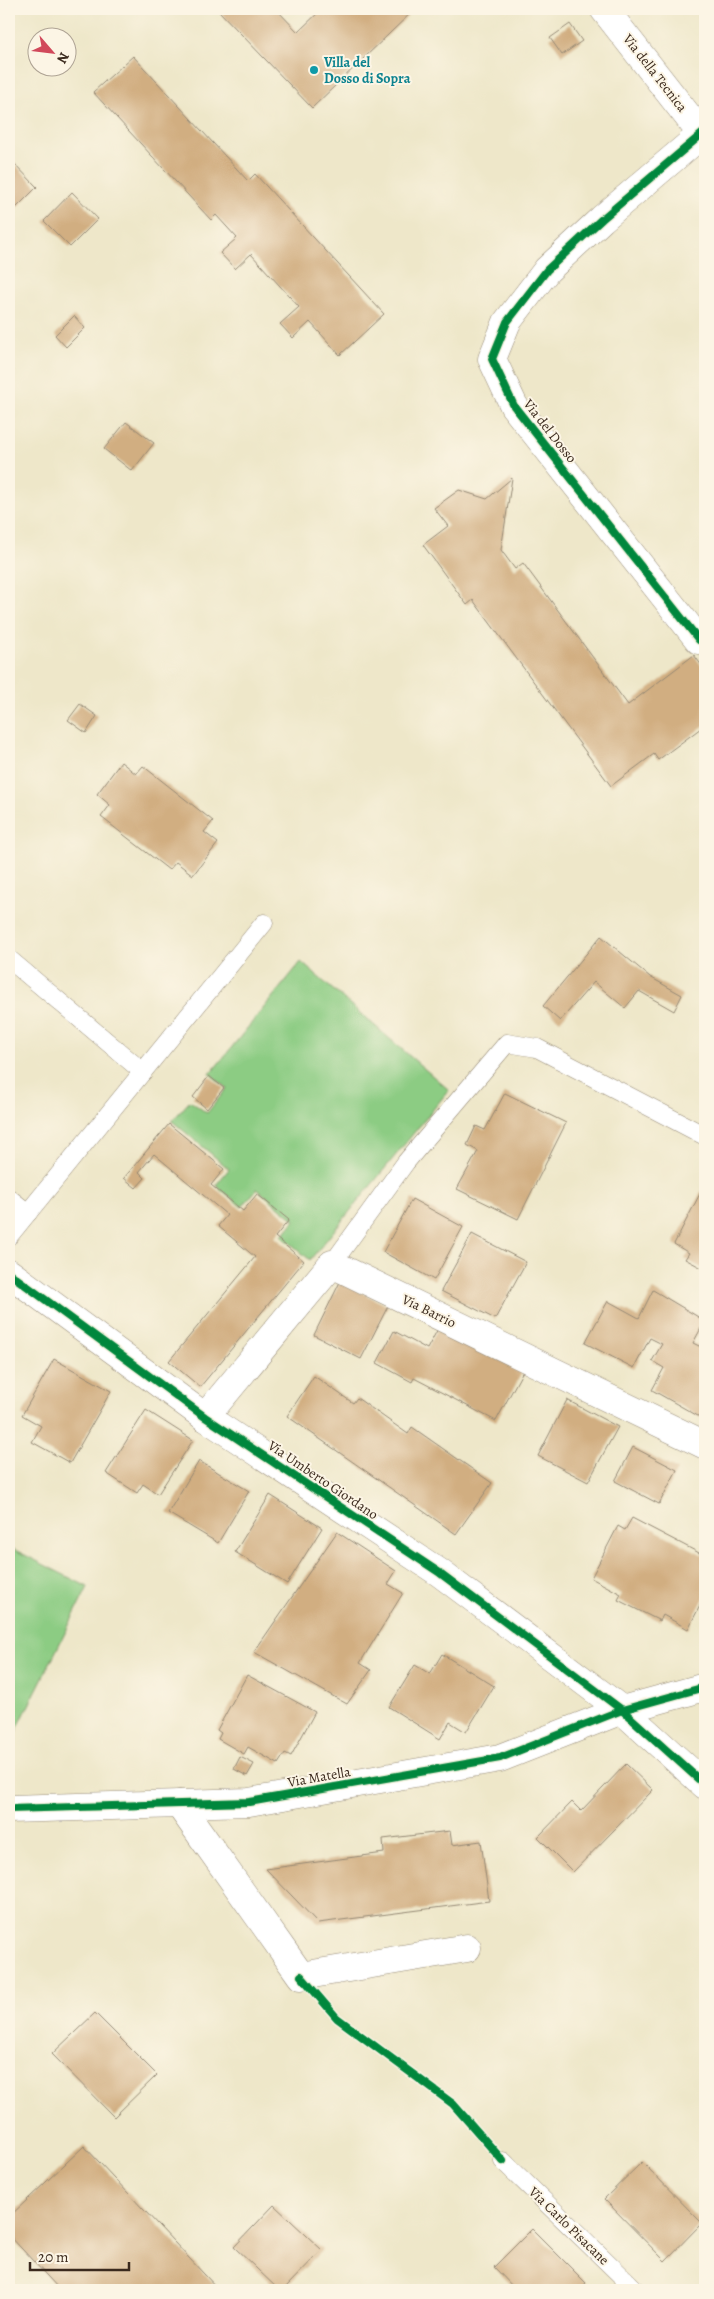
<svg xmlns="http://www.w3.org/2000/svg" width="714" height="2299" viewBox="0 0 714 2299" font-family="Alegreya,serif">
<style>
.green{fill:#8ccc83;stroke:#647b50}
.building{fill:#d1ae81}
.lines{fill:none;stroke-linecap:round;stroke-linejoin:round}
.service-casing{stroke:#948874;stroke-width:19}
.minor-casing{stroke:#948874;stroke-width:29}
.service{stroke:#fff;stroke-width:18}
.minor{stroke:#fff;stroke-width:28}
.cycleway-casing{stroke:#fcf5e5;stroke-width:11}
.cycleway{stroke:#00873e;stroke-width:8}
.culture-dot{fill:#0f9aa8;stroke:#fcf5e5;stroke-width:2}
.labels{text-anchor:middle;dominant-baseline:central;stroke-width:4;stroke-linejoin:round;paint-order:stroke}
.culture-label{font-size:14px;font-weight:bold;fill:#0d838f;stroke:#fcf5e5;text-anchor:start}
.street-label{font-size:14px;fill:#3b2a1e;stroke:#fcf5e5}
</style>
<rect width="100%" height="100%" fill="#fcf5e5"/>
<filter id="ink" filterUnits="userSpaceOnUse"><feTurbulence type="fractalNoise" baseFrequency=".02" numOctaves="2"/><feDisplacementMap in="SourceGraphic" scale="10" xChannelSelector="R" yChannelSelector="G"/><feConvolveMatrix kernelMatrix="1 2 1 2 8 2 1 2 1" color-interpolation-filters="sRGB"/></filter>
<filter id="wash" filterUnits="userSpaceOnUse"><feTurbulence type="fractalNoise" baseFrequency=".0096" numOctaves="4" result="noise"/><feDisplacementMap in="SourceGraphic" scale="20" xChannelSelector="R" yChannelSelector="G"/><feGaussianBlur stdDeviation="1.12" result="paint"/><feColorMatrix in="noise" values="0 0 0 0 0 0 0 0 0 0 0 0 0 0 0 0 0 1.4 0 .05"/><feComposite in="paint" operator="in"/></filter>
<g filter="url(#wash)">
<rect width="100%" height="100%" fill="#eee7c9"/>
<g class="green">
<path d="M301 962 449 1090 310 1260 282 1236 295 1220 257 1189 242 1207 216 1185 229 1169 172 1121 190 1101 207 1113 227 1088 210 1074Z"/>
<path d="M9 1547 88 1587 9 1745Z"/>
</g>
<g id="blocks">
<g class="building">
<path d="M217 9H276L298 32 322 9H415L312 108Z"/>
<path d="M570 24 582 41 562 55 550 38Z"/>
<path d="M133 56 248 181 255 174 384 314 340 355 310 322 293 338 280 324 299 307 251 254 235 269 220 253 237 238 216 215 211 220 93 92Z"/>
<path d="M9 158 37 187 9 215Z"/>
<path d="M72 192 98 219 70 247 44 221Z"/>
<path d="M74 316 85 328 66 347 55 335Z"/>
<path d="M9 365 14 371 9 376Z"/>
<path d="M126 422 154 443 132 471 104 449Z"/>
<path d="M512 478 501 550 515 569 523 563 628 705 694 655 705 670V725L658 760 654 754 611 786 473 600 467 605 423 545 448 526 434 508 459 490 487 499Z"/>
<path d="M80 704 97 716 86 733 68 720Z"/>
<path d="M121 762 136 774 143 766 213 821 204 832 218 843 193 875 176 862 169 870 101 817 110 805 97 794Z"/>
<path d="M601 936 650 977 682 995 674 1011 639 991 625 1008 594 982 560 1021 543 1006Z"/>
<path d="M209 1076 224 1088 207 1109 193 1097Z"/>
<path d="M505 1093 566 1123 518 1219 457 1189 478 1151 467 1145 476 1126 485 1130Z"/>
<path d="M169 1124 224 1169 211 1185 243 1211 257 1194 289 1220 275 1237 304 1261 200 1387 169 1361 255 1257 218 1226 227 1215 154 1154 139 1172 145 1178 136 1188 124 1178Z"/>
<path d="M705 1184V1263L702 1268 685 1259 689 1253 674 1244Z"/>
<path d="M412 1199 463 1227 434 1280 383 1252Z"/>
<path d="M472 1234 526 1262 495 1319 441 1291Z"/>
<path d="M340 1282 388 1306 361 1359 314 1335Z"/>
<path d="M653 1290 705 1321 693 1343 705 1349V1420L652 1390 664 1368 652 1361 662 1344 650 1338 634 1368 585 1343 608 1301 639 1318Z"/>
<path d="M440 1325 524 1369 496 1421 414 1378 412 1382 377 1363 394 1331 427 1349Z"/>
<path d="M54 1359 111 1391 70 1463 32 1442 41 1426 22 1415Z"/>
<path d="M314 1376 353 1403 357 1398 408 1434 412 1427 492 1483 456 1534 287 1416Z"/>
<path d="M567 1400 618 1427 588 1482 538 1456Z"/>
<path d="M146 1410 193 1440 158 1494 143 1484 137 1493 106 1473Z"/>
<path d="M633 1447 677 1470 659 1504 615 1481Z"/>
<path d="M199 1461 249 1491 218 1543 168 1513Z"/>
<path d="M270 1495 322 1528 287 1584 235 1552Z"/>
<path d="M632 1518 705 1556V1564L702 1570 705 1572V1596L688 1629 663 1615 660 1621 618 1600 621 1594 591 1578 618 1526 625 1530Z"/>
<path d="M337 1532 396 1571 388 1584 403 1593 360 1663 371 1670 347 1704 254 1652Z"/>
<path d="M442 1654 494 1686 466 1732 450 1722 440 1739 389 1707 415 1665 430 1674Z"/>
<path d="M247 1675 315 1712 291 1756 285 1753 278 1764 248 1747 244 1754 218 1739 221 1733 217 1730Z"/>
<path d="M240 1757 254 1764 247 1776 234 1769Z"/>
<path d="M626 1764 653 1790 573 1872 538 1837 572 1802 581 1811Z"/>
<path d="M450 1831 452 1845 481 1841 489 1901 318 1923 266 1869 384 1853 383 1839Z"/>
<path d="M95 2013 157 2075 114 2117 52 2054Z"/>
<path d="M84 2146 219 2290H60L9 2235V2217Z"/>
<path d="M642 2162 702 2223 665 2261 604 2199Z"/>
<path d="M274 2205 322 2250 283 2290H279L234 2247Z"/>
<path d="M532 2229 586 2283 579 2290H516L494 2267Z"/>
</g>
</g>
</g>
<g filter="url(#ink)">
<use href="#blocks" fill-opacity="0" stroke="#948874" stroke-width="1"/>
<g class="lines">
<defs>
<g id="service">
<path d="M9 959 143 1072"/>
<path d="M9 1198 28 1213"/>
<path d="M9 1236 264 923"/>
<path d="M332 1264 406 1162 507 1043 537 1048 705 1136"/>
<path d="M503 2161 636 2290"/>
</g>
<g id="minor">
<path d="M604 9 705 138"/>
<path d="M699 640 514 406 492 359 507 322 547 270 602 219 702 134"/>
<path d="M9 1273 205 1417 440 1573 622 1710 705 1785"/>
<path d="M205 1417 332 1264 705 1445"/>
<path d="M179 1804 301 1976 467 1948"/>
<path d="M9 1809 249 1802 500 1758 622 1710 705 1687"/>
</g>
</defs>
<use href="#service" class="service-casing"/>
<use href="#minor" class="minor-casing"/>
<use href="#service" class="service"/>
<use href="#minor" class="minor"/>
<defs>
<g id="cycleway">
<path d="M699 640 514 406 492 359 507 322 547 270 602 219 702 134"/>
<path d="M9 1273 205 1417 440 1573 622 1710 705 1785"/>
<path d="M9 1809 249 1802 500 1758 622 1710 705 1687"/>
<path d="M301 1976 337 2018 453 2104 503 2161"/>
</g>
</defs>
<use href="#cycleway" class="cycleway-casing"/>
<use href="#cycleway" class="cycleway"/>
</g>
</g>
<circle class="culture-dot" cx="314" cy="70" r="5"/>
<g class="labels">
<g class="culture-label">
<text x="324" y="62">Villa del<tspan x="324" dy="16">Dosso di Sopra</tspan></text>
</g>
<g class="street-label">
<text transform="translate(655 73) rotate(52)">Via della Tecnica</text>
<text transform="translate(550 431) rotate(52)">Via del Dosso</text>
<text transform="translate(429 1311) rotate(26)">Via Barrio</text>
<text transform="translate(323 1480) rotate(34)">Via Umberto Giordano</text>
<text transform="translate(319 1777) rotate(-10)">Via Matella</text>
<text transform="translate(569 2226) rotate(44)">Via Carlo Pisacane</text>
</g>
</g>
<rect width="714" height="2299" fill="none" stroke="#fcf5e5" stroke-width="30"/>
<g transform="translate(52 52) rotate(118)"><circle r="24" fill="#fcf5e5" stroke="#afa495"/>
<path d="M0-4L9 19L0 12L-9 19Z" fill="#d1495b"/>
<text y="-8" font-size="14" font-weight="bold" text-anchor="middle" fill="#3b2a1e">N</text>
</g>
<path d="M30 2262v8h99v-8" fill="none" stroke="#3b2a1e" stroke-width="2.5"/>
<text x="38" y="2262" font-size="15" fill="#3b2a1e" stroke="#fcf5e5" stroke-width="4" paint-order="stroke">20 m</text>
</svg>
